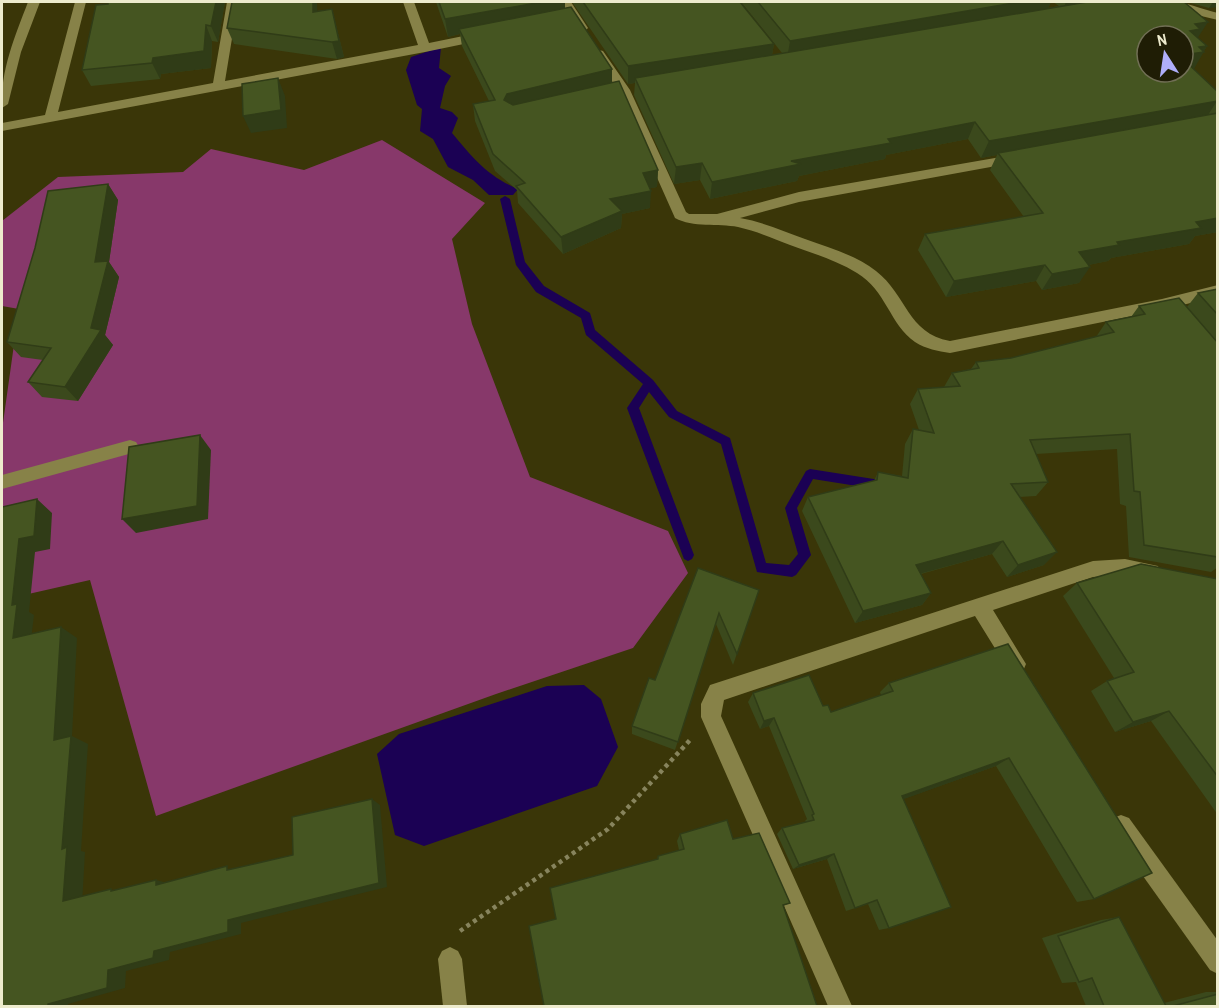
<svg xmlns="http://www.w3.org/2000/svg" width="1219" height="1008" viewBox="0 0 1219 1008" font-family="'Archivo Narrow',sans-serif">
<style>
.green{fill:#87386a}
.water{fill:#1b0154}
.lines{fill:none;stroke-linecap:round;stroke-linejoin:round}
.stream{fill:#1b0154;fill-rule:evenodd}
.path{stroke:#87845d;stroke-width:4.5;stroke-dasharray:4 4;stroke-linecap:butt}
.lane{fill:#878248;fill-rule:evenodd}
.street{fill:#878248;fill-rule:evenodd}
.wall{fill:#3b491c}
.shaded-wall{fill:#303c17}
.building{fill:#455521;stroke:#303c17;stroke-width:1.5}
</style>
<rect width="100%" height="100%" fill="#3a3608"/>
<path class="green" d="M382 140 485 203 452 239 472 324 530 477 668 531 688 573 633 648 496 694 156 816 90 580 2 600V430L19 309 2 306V221L58 177 183 172 211 149 304 170Z"/>
<g class="water">
<path d="M441 47 439 68 451 76 445 86 440 108 452 112 458 118 452 133C472 157 487 176 518 189L513 195H489L473 180 448 167 433 139 420 131 422 109 417 105 406 70 411 57Z"/>
<path d="M584 685 601 699 618 747 597 786 424 846 395 835 377 754 399 734 547 686Z"/>
</g>
<g class="lines">
<path class="stream" d="M505 196 510 199 525 262 544 286 590 313 595 330 653 380 677 411 730 438 766 563 789 565 798 554 785 508 806 471 810 469 880 480 882 484 880 488 876 489 813 479 797 508 811 555 796 575 792 577 757 572 721 444 669 417 649 392 639 408 694 555 692 559 688 561 684 559 627 408 643 384 586 335 581 318 536 292 516 265 500 199Z"/>
<path class="path" d="M460 931 608 829 691 739"/>
<path class="lane" d="M130 440 136 442 139 447 136 452 2 489V475Z"/>
<g class="street">
<path d="M28 2H40L21 52 8 104 2 108C0 71 15 36 28 2Z"/>
<path d="M75 2H86L58 112 213 83 227 2H238L225 81 418 45 403 2H414L429 43 483 32 489 36 483 40 425 52 2 131V123L45 115Z"/>
<path d="M561 2H571L588 28 586 30H578Z"/>
<path d="M1165 2C1182 0 1201 9 1218 13V20L1180 11Z"/>
<path d="M599 50 603 51 630 90 686 212 689 214H717L799 192 1018 154 1023 155 1025 158 1018 162 799 202 740 218C763 222 783 231 805 239 829 248 856 255 876 271 907 295 907 333 950 341L1162 299 1218 285V296L1167 309 950 353C938 351 926 349 915 342 890 325 886 290 857 273 836 260 812 253 790 245 772 238 756 231 738 227 718 223 693 228 675 218L618 90 593 54Z"/>
<path d="M1125 559 1158 566 1160 572 1158 578 1151 580 1125 575 1093 577 993 610 1026 664 1023 671 1016 674 1009 671 975 616 724 700 721 716 852 1006H828L701 717V704L710 685 1093 561Z"/>
<path d="M1121 815 1129 818 1218 941V974L1210 970 1113 834 1110 826 1113 818Z"/>
<path d="M450 947 458 951 462 959 467 1006H443L438 959 442 951Z"/>
</g>
</g>
<g class="wall">
<path d="M225 2 218 42 212 41 211 68 161 74 160 79 91 86 82 70 108 4Z"/>
<path d="M232 2H317V11L332 9 344 57 337 59 234 44 227 28Z"/>
<path d="M436 2H565V9L612 82 658 170 657 187 650 188V208L622 214 621 228 563 254 518 203 517 190 495 171 475 121 473 104 489 101 462 46 460 34 448 37Z"/>
<path d="M572 2H740L774 44 772 55 782 53 741 2H1051L1048 8 1059 6 1053 2H1218L1209 8 1187 2 1186 3 1198 38 1207 46 1193 69 1218 92V232L1195 236 1189 244 1111 258 1108 261 1088 265 1079 283 1042 290 1036 281 946 297 918 250 925 234 1024 217 990 170 997 155 981 158 968 139 886 155 885 159 799 176 797 181 710 199 700 180 674 184 634 95 635 83 628 84Z"/>
<path d="M108 184 118 200 109 262 119 277 105 335 113 345 78 401 42 397 28 382 43 360 21 357 7 342Z"/>
<path d="M1218 289V567L1211 572 1129 557 1126 506 1120 504 1117 449 1036 454 1048 482 1036 496 1019 497 1044 565 1007 577 992 554 921 574 931 593 922 605 855 623 802 511 808 497 874 481 878 472 902 476 905 444 913 429 919 430 910 404 918 389 944 387 952 373 971 369 976 362 1011 358 1096 337 1106 322 1131 317 1139 306 1187 307 1198 293Z"/>
<path d="M698 568 759 590 733 665 716 624 675 750 632 734V726L655 680Z"/>
<path d="M1218 579V815L1151 721 1115 732 1091 691 1107 681 1114 678 1063 596 1077 583Z"/>
<path d="M1008 644 1094 899 1077 902 996 766 903 799 889 928 879 930 868 904 846 911 827 859 793 869 777 834 782 828 806 822 805 821 807 819 769 726 760 729 748 702 753 693 823 706 831 712 881 695 880 692 889 683Z"/>
<path d="M680 834 733 839 790 903 783 906 556 919 657 859 658 856 679 850 677 841Z"/>
<path d="M1119 917 1164 1003 1206 992H1218V1006H1086L1076 982 1062 983 1042 938 1101 920Z"/>
</g>
<g class="shaded-wall">
<path d="M216 2H225L218 42 211 26Z"/>
<path d="M313 2H317L318 28 313 12Z"/>
<path d="M542 2H565V14L459 29 460 34 448 37 445 19Z"/>
<path d="M1020 2H1051L1046 13 787 59 790 41Z"/>
<path d="M1066 2H1115L1063 10Z"/>
<path d="M1213 2H1218V7L1209 8Z"/>
<path d="M332 9 344 57 337 59 332 42Z"/>
<path d="M1208 22 1197 39 1183 43 1195 24Z"/>
<path d="M206 25 212 41 211 68 161 74 160 79 152 63 153 58Z"/>
<path d="M774 44 771 61 635 78V83L628 84V66Z"/>
<path d="M1207 46 1194 69 1183 70V55L1199 47Z"/>
<path d="M612 69V87L508 111 504 100 507 94Z"/>
<path d="M278 78 285 96 287 128 251 133 243 116Z"/>
<path d="M1217 101 1206 118 998 153 997 155 981 158 989 141Z"/>
<path d="M975 122 968 139 886 155 885 159 799 176 797 181 710 199 712 182 791 161 888 139Z"/>
<path d="M702 163 700 180 674 184 676 167Z"/>
<path d="M658 170 657 187 642 190 643 173Z"/>
<path d="M108 184 118 200 109 262 119 277 105 335 113 345 78 401 65 387 95 262Z"/>
<path d="M651 191 650 208 622 214 621 228 563 254 561 237 610 199Z"/>
<path d="M1218 218V232L1195 236 1189 244 1111 258 1108 261 1069 269 1079 252 1196 222Z"/>
<path d="M1045 265 1036 281 946 297 954 281Z"/>
<path d="M1090 267 1079 283 1042 290 1052 274Z"/>
<path d="M200 435 211 450 208 519 136 533 122 519Z"/>
<path d="M37 499 52 513 50 549 35 552 29 612 34 615 30 649 13 638 12 605 19 539Z"/>
<path d="M1003 541 992 554 908 577 916 565Z"/>
<path d="M1057 552 1044 565 1007 577 1018 565Z"/>
<path d="M931 593 922 605 855 623 863 611Z"/>
<path d="M61 627 77 638 72 736 88 744 81 851 85 852 82 905 63 901 54 740Z"/>
<path d="M1169 711 1151 721 1115 732 1133 722Z"/>
<path d="M774 718 769 726 760 729 764 721Z"/>
<path d="M1009 758 996 766 893 803 902 796Z"/>
<path d="M372 799 380 805 387 887 241 923V934L170 952 169 960 126 971 125 988 68 1004V1006H48V1004L108 970 228 920Z"/>
<path d="M834 854 827 859 793 869 799 865Z"/>
<path d="M156 880 171 884 156 885Z"/>
</g>
<g class="building">
<path d="M108 2H216L211 26 206 25 204 51 153 58 152 63 82 70 96 5 108 4Z"/>
<path d="M232 2H313V12L332 9 339 41 332 42 227 28Z"/>
<path d="M439 2H542L445 19Z"/>
<path d="M583 2H740L774 44 628 66Z"/>
<path d="M758 2H1020L790 41Z"/>
<path d="M1087 2H1184L1208 22 1195 24 1200 29 1190 31 1207 46 1199 47 1204 52 1183 55V36H1147V72H1183V59L1218 92V101L989 141 975 122 888 139 891 143 791 161 801 164 712 182 702 163 676 167 635 78Z"/>
<path d="M571 7 612 69 507 94 504 100 513 105 619 81 658 170 643 173 651 191 610 199 622 211 561 237 516 186 525 183 493 154 473 104 495 100 459 29Z"/>
<path d="M278 78 281 110 243 116 242 84Z"/>
<path d="M1218 113V218L1196 222 1201 228 1117 242 1119 245 1079 252 1090 267 1052 274 1045 265 954 281 925 234 1043 213 998 153Z"/>
<path d="M108 184 95 262 108 261 91 328 101 330 65 387 28 382 51 348 7 342 35 248 48 191Z"/>
<path d="M1218 289V315L1198 293Z"/>
<path d="M1179 298 1218 343V557L1144 545 1140 492 1134 491 1130 434 1030 440 1048 482 1011 484 1057 552 1018 565 1003 541 916 565 931 593 863 611 808 497 877 480 878 472 908 478 913 429 934 433 918 389 960 386 952 373 979 368 976 362 1011 358 1114 332 1106 322 1145 314 1139 306Z"/>
<path d="M200 435 197 506 122 519 129 447Z"/>
<path d="M37 499 34 536 19 539 12 605 17 604 13 638 61 627 54 740 71 736 62 849 67 847 63 901 111 889V891L156 880V885L227 866V870L293 855 292 817 372 799 379 883 228 920V932L154 951 153 958 108 970 107 988 48 1004V1006H2V507Z"/>
<path d="M1141 564 1218 579V777L1169 711 1133 722 1107 681 1134 672 1077 583Z"/>
<path d="M698 568 759 590 737 654 719 613 678 742 632 726 649 678 655 680Z"/>
<path d="M1008 644 1152 873 1094 899 1009 758 902 796 951 907 889 928 877 900 855 908 834 854 799 865 782 828 814 820 812 815 814 814 774 718 764 721 753 693 809 675 823 706 828 705 831 712 893 691 889 683Z"/>
<path d="M727 820 733 839 759 833 790 903 783 905 817 1006H544L529 926 556 919 550 888 658 859V856L684 849 680 834Z"/>
<path d="M1119 917 1166 1006H1104L1092 978 1079 982 1058 936Z"/>
<path d="M1218 994V1006H1173Z"/>
</g>
<rect width="1219" height="1008" fill="none" stroke="#edebcd" stroke-width="6"/>
<g transform="translate(1165 54) rotate(348)"><circle r="28" fill="#1f1d05" stroke="#716f55" stroke-width="1.5"/>
<path d="M0-4.5L10 22L0 15L-10 22Z" fill="#afaefa"/>
<text y="-9" font-size="16" font-weight="bold" text-anchor="middle" fill="#edebcd">N</text>
</g>
</svg>
